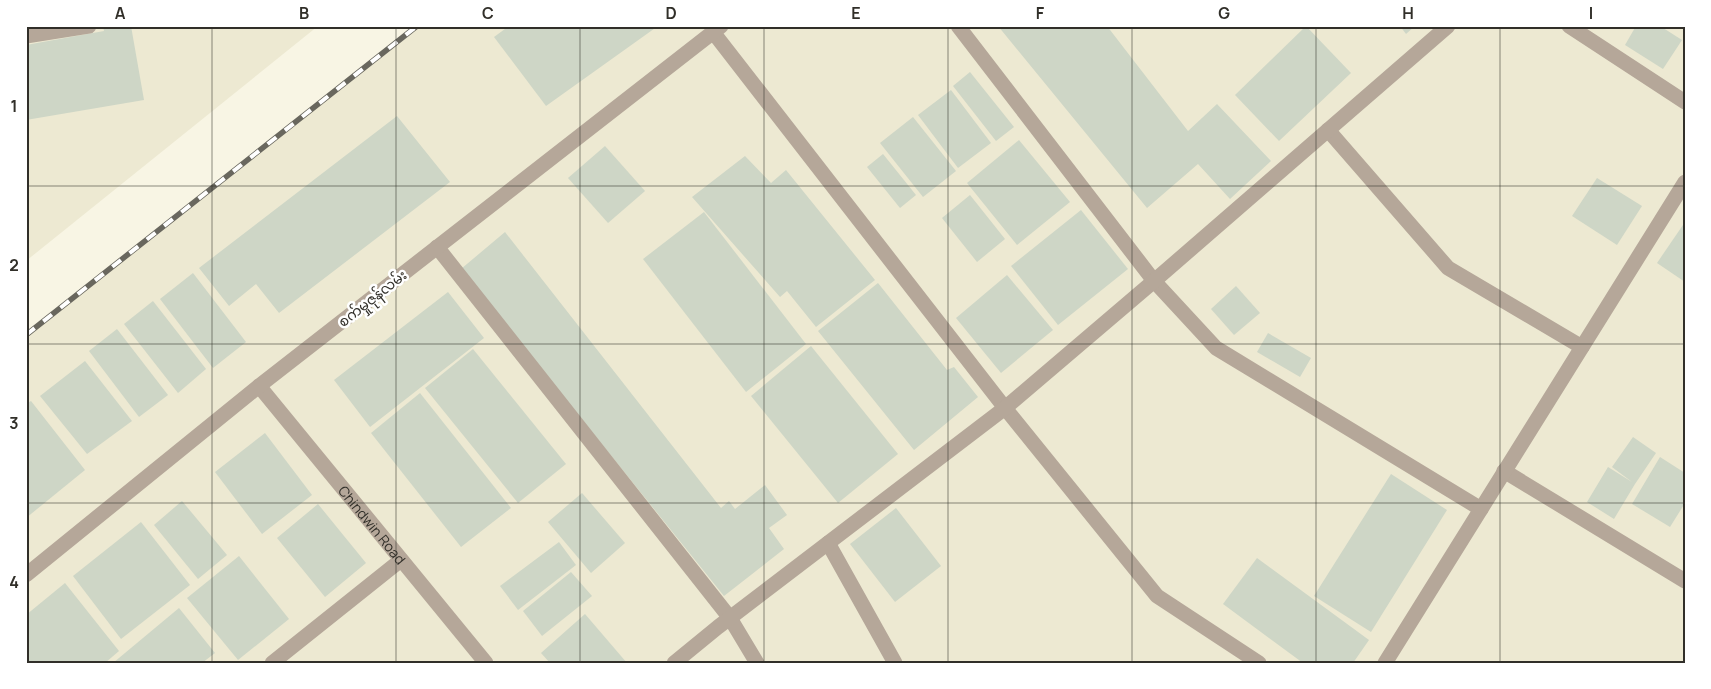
<svg xmlns="http://www.w3.org/2000/svg" width="1711" height="689" viewBox="0 0 1711 689" font-family="Manrope,'Noto Sans Myanmar',sans-serif">
<style>
.built{fill:#ede9d2}
.building{fill:#ced6c6}
.lines{fill:none;stroke-linecap:round;stroke-linejoin:round}
.minor{stroke:#b5a799;stroke-width:15}
.rail-casing{stroke:#69675e;stroke-width:5.5}
.rail{stroke:#fff;stroke-width:4;stroke-dasharray:11;stroke-linecap:butt}
.grid{fill:none;stroke:#312f29;stroke-width:1;stroke-opacity:0.55}
.labels{text-anchor:middle;dominant-baseline:central;stroke-width:5;stroke-linejoin:round;paint-order:stroke}
.street-label{font-size:14px;fill:#312f29;stroke:#fff}
.neatline{fill:none;stroke:#312f29;stroke-width:2}
.grid-label{font-size:16px;text-anchor:middle;font-weight:bold;fill:#312f29}
</style>
<rect width="100%" height="100%" fill="#f8f5e4"/>
<g class="built">
<path d="M26 26H318L26 261Z"/>
<path d="M417 26H1685V663H26V334Z"/>
</g>
<g class="building">
<path d="M103 26H131L144 100 26 120V45L104 31Z"/>
<path d="M509 26H658L546 106 494 37Z"/>
<path d="M998 26H1107L1188 131 1217 104 1271 161 1230 199 1198 164 1147 208Z"/>
<path d="M1306 26 1351 73 1279 141 1235 95Z"/>
<path d="M1400 26H1415L1406 34Z"/>
<path d="M1636 26H1660L1682 40 1663 69 1625 45Z"/>
<path d="M970 72 1014 127 996 141 953 86Z"/>
<path d="M951 90 991 143 958 168 918 115Z"/>
<path d="M397 116 450 182 279 313 256 284 229 306 199 268Z"/>
<path d="M913 117 956 171 923 197 880 143Z"/>
<path d="M1019 140 1070 202 1017 245 967 183Z"/>
<path d="M605 146 645 191 608 223 568 178Z"/>
<path d="M883 154 916 195 900 208 867 167Z"/>
<path d="M745 156 771 183 786 170 875 280 816 327 787 291 780 297 692 197Z"/>
<path d="M1597 178 1642 206 1617 245 1572 216Z"/>
<path d="M970 195 1005 239 977 262 942 218Z"/>
<path d="M1081 210 1128 269 1058 325 1011 266Z"/>
<path d="M704 212 806 344 746 392 643 259Z"/>
<path d="M1685 222V282L1657 263Z"/>
<path d="M505 232 721 508 729 501 735 509 765 485 787 515 769 528 784 549 724 596 461 269Z"/>
<path d="M193 273 246 342 213 368 160 299Z"/>
<path d="M1007 275 1053 330 1001 373 956 318Z"/>
<path d="M878 283 947 370 954 367 978 397 914 450 818 331Z"/>
<path d="M1236 286 1260 313 1234 335 1211 309Z"/>
<path d="M448 292 484 338 370 427 334 380Z"/>
<path d="M153 301 206 369 178 393 124 324Z"/>
<path d="M117 329 168 395 139 417 89 351Z"/>
<path d="M1268 333 1311 358 1300 377 1257 352Z"/>
<path d="M811 346 898 454 838 503 751 396Z"/>
<path d="M473 349 566 464 518 503 425 388Z"/>
<path d="M85 361 132 421 87 454 40 396Z"/>
<path d="M420 393 511 508 461 547 371 433Z"/>
<path d="M31 401 85 470 26 518V404Z"/>
<path d="M265 433 312 495 262 534 215 472Z"/>
<path d="M1633 437 1656 453 1635 484 1614 519 1587 502 1608 467 1632 482 1612 467Z"/>
<path d="M1660 457 1685 473V503L1670 527 1632 504Z"/>
<path d="M1391 474 1447 510 1371 632 1314 596Z"/>
<path d="M582 493 625 543 591 573 548 522Z"/>
<path d="M182 501 227 555 198 579 154 525Z"/>
<path d="M318 504 366 563 325 597 277 538Z"/>
<path d="M896 508 941 566 895 602 850 544Z"/>
<path d="M141 522 190 585 121 639 73 576Z"/>
<path d="M559 542 576 565 518 610 500 586Z"/>
<path d="M239 556 289 619 238 660 187 598Z"/>
<path d="M1257 558 1369 640 1353 663H1303L1223 604Z"/>
<path d="M571 572 592 596 542 636 523 611Z"/>
<path d="M65 583 119 651 105 663H26V615Z"/>
<path d="M179 608 215 653 202 663H113Z"/>
<path d="M585 614 627 663H550L541 653Z"/>
</g>
<g class="lines">
<g class="minor">
<path d="M958 26 1154 281 1216 348 1481 509"/>
<path d="M1569 26 1685 102"/>
<path d="M713 32 1005 408 1157 596 1259 663"/>
<path d="M26 36 89 26"/>
<path d="M1328 130 1448 268 1582 347"/>
<path d="M437 247 730 618 757 663"/>
<path id="s1" d="M259 386 486 663"/>
<path d="M1504 471 1685 581"/>
<path d="M828 543 895 663"/>
<path d="M26 575 259 386 721 26"/>
<path d="M272 663 401 560"/>
<path d="M674 663 718 627 1005 408 1154 281 1448 26"/>
<path d="M1385 663 1685 182"/>
</g>
<defs>
<path id="rail" d="M26 335 417 26"/>
</defs>
<use href="#rail" class="rail-casing"/>
<use href="#rail" class="rail"/>
</g>
<path class="grid" d="M212 26V663M396 26V663M580 26V663M764 26V663M948 26V663M1132 26V663M1316 26V663M1500 26V663M26 186H1685M26 344H1685M26 503H1685"/>
<g class="labels">
<g class="street-label">
<text transform="translate(372 298) rotate(-38)">စက်မှုဇုန်လမ်း</text>
<text stroke="none"><textPath href="#s1" startOffset="179">Chindwin Road</textPath></text>
</g>
</g>
<rect width="1711" height="689" fill="none" stroke="#ffffff" stroke-width="55"/>
<rect x="28" y="28" width="1656" height="634" class="neatline"/>
<g class="grid-label">
<text x="120" y="19">A</text>
<text x="304" y="19">B</text>
<text x="488" y="19">C</text>
<text x="671" y="19">D</text>
<text x="856" y="19">E</text>
<text x="1040" y="19">F</text>
<text x="1224" y="19">G</text>
<text x="1408" y="19">H</text>
<text x="1591" y="19">I</text>
<text x="14" y="112">1</text>
<text x="14" y="271">2</text>
<text x="14" y="429">3</text>
<text x="14" y="588">4</text>
</g>
</svg>
